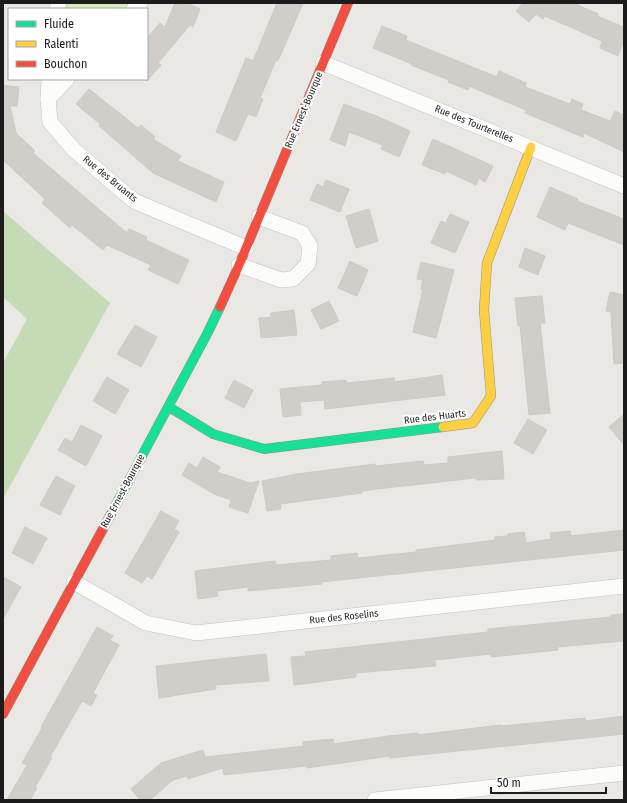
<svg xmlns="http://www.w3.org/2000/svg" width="627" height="803" viewBox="0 0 627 803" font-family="'Fira Sans Condensed',sans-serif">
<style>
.grass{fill:#d8ebbf}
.forest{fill:#c5dbb6}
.building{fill:#d1ceca;stroke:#cec9c5}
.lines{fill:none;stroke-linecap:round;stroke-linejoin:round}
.street-casing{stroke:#c3c2c0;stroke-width:16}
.fast-casing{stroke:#94947c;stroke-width:10}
.slow-casing{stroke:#94947c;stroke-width:10}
.jam-casing{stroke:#94947c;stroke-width:10}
.street{stroke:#fcfcfb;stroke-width:15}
.fast{stroke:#16e098;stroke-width:9}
.slow{stroke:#ffcf43;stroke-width:9}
.jam{stroke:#f24e42;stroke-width:9}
.labels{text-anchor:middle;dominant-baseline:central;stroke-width:4;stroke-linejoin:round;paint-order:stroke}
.street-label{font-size:10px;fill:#1c1c1c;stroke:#fff}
</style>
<rect width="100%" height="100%" fill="#eae8e4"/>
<path class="grass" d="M59 3H140L134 9H57Z"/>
<path class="forest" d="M3 211 110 303 3 499V363L27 319 3 297Z"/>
<g class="building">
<path d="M175 3H187L200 9 193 27 190 25 158 63 161 65 147 81V38L160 23 165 27Z"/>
<path d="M277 3H303L278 61 276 60 260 98 263 99 256 117 248 114 236 141 216 132 246 58 253 61Z"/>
<path d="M523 3H573L598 14 597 16 624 27V40L618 56 600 48 602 41 545 16 543 19 536 14 529 22 516 11Z"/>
<path d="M382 26 407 36 406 40 497 77 499 71 526 83 525 87 570 104 572 99 583 104 581 110 610 121 615 111 624 115V152L584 133 583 137 525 113 526 110 469 86 468 90 448 82 449 80 411 65 412 64 373 48Z"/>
<path d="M3 85 19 87 17 106H10L16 133 35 151 33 153 127 233 129 229 147 237 146 240 189 260 178 284 148 270 151 265 107 245 103 250 72 225 70 228 42 203 45 199 3 160Z"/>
<path d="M89 89 138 128 141 125 155 137 153 139 181 156 178 161 224 182 216 202 153 173 99 126 100 124 76 104Z"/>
<path d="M344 104 379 117 410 131 399 157 381 149 383 145 349 132 345 146 330 140Z"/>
<path d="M433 139 493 166 485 182 479 178 476 185 446 171 445 174 422 165Z"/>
<path d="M326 180 349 189 340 212 310 200 317 184 323 187Z"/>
<path d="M550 187 578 199 577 201 624 219V245L568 223 565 230 537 217Z"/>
<path d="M369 209 378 241 356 248 346 216Z"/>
<path d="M450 214 469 222 455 253 431 243 441 221 446 223Z"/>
<path d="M525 248 545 256 538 275 519 267Z"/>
<path d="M350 261 368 270 357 296 338 288Z"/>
<path d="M421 262 454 270 436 338 413 332 423 289H421L423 280 417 279Z"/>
<path d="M610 292 624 295V363L614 364 611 312 606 311Z"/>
<path d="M542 296 545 323H540L550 413 529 415 520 325 518 326 515 298Z"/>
<path d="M329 301 339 321 321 329 311 310Z"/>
<path d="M294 310 297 335 261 338 259 318 271 317V313Z"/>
<path d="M135 325 157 337 141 367 117 354Z"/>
<path d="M442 375 445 395 325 409 324 400 300 402 301 415 283 417 280 389 322 385V382L346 380 347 383 394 378 395 382Z"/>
<path d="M107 377 129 390 115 414 93 401Z"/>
<path d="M234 380 253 390 244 408 225 398Z"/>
<path d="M624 414V445L609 427Z"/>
<path d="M528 419 547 430 533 454 514 443Z"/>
<path d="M81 425 102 436 86 466 58 450 65 438 72 442Z"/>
<path d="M502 451 504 479 476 480V478L377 489 362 491V493L280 504 281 509 267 511 262 481 297 474 375 464V466L423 461 424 465 448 463V457Z"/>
<path d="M203 457 220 467 217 472 250 483 259 481 248 513 229 507 231 500 214 494 182 475 189 463 197 468Z"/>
<path d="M56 476 75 486 60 515 40 505Z"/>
<path d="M161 511 179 521 174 529 179 532 152 579 147 576 142 583 125 573Z"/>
<path d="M25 527 47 538 33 564 12 553Z"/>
<path d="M624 530V550L321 582 322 584 248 591V587L217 591 218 596 198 599 195 571 275 561 276 565 331 560V556L357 553 358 558 416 552V550L495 540V537L508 536V534L524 532 526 543 551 539 550 533 570 531 571 536Z"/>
<path d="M3 577 21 587 3 619Z"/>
<path d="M624 614V641L557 647 558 650 491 657V654L435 660 436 666 356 673V677L294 685 291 657 306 656 305 652 488 632V629L611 617V615Z"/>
<path d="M97 627 113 636 110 640 119 645 93 693 97 695 91 706 82 701 50 757 52 758 35 787 37 788 30 800H7L27 765 22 763 42 728 41 727Z"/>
<path d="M266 654 269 681 215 685 216 689 159 698 156 666Z"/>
<path d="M624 716V734L390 758V756L307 768 306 766 224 775 223 768 188 779 187 776 173 780 150 800H140L131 789 161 763 203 750 205 757 304 746 303 742 333 739 334 744 388 736 418 733V735L501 725 502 726 585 718 586 721Z"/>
</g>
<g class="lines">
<defs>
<g id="street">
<path d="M57 9 59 3"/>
<path d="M134 9 140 3"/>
<path d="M323 63 624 186"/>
<path d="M49 79 48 99 50 122 74 150 134 201 246 248"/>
<path d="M48 99 67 79"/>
<path d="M239 265 281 280 293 279 308 264 310 246 302 233 259 217"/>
<path d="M74 582 146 623 196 633 624 586"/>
<path d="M375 800 624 773"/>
</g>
<g id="fast">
<path d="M169 407 213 434 264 449 443 427"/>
<path d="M111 514 208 332 220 307"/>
</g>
<path id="slow" d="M443 427 473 423 491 396 484 310 487 263 531 147"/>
<g id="jam">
<path d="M220 307 239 265 348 3"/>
<path d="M3 714 111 514"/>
</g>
</defs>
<use href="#street" class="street-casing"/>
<use href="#fast" class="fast-casing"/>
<use href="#slow" class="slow-casing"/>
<use href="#jam" class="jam-casing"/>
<use href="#street" class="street"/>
<use href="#fast" class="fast"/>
<use href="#slow" class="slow"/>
<use href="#jam" class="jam"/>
</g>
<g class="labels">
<g class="street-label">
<text transform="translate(304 110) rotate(-67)">Rue Ernest-Bourque</text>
<text transform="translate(474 124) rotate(22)">Rue des Tourterelles</text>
<text transform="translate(110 179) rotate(39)">Rue des Bruants</text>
<text transform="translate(435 417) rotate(-7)">Rue des Huarts</text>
<text transform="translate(123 491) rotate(-62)">Rue Ernest-Bourque</text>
<text transform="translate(344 617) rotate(-6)">Rue des Roselins</text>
</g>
</g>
<rect width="627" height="803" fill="none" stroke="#1c1c1c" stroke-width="8"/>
<rect x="8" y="8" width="140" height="72" fill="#ffffff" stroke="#a4a4a4"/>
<rect x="16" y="21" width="20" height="6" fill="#16e098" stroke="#a4a4a4"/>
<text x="44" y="28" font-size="12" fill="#1c1c1c">Fluide</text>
<rect x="16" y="41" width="20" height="6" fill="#ffcf43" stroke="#a4a4a4"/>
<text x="44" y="48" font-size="12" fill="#1c1c1c">Ralenti</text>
<rect x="16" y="61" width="20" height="6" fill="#f24e42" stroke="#a4a4a4"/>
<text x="44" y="68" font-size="12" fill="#1c1c1c">Bouchon</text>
<path d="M491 787v6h115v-6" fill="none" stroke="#1c1c1c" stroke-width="2"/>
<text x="497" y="787" font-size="12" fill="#1c1c1c" stroke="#ffffff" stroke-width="3" paint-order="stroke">50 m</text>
</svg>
